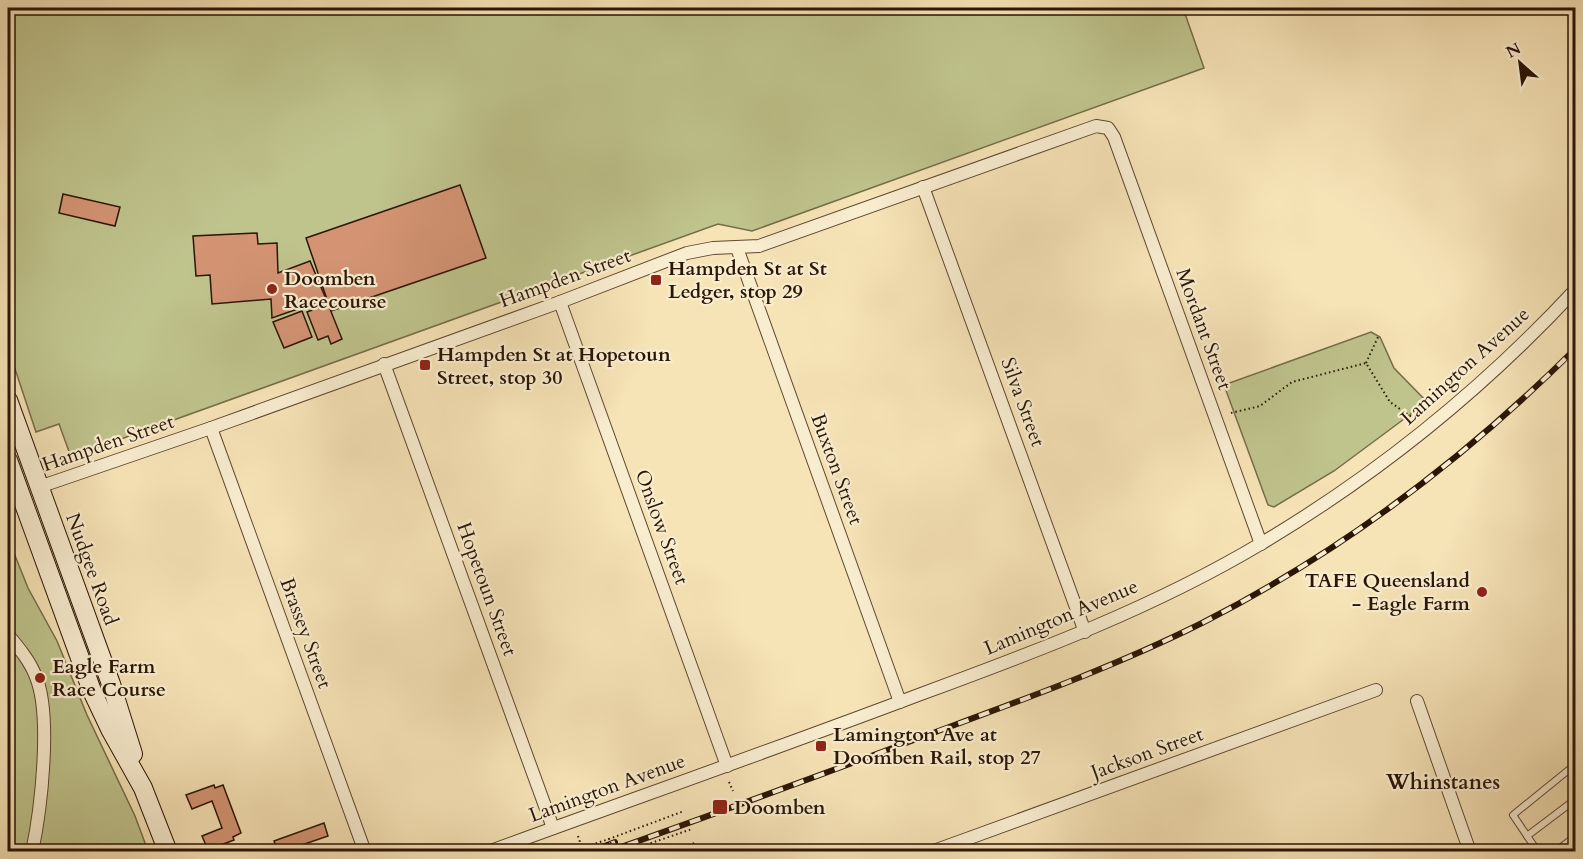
<svg xmlns="http://www.w3.org/2000/svg" width="1583" height="859" viewBox="0 0 1583 859" font-family="Cardo,serif">
<style>
.green{fill:#bfc38c;stroke:#756c48;stroke-width:1.5}
.building{fill:#d49474;stroke:#2b1505;stroke-width:1.5}
.lines{fill:none;stroke-linecap:round;stroke-linejoin:round}
.service-casing{stroke:#5e4831;stroke-width:8}
.minor-casing{stroke:#5e4831;stroke-width:14}
.secondary-casing{stroke:#2b1505;stroke-width:20}
.path{stroke:#2b1505;stroke-width:2;stroke-dasharray:1.5 3;stroke-linecap:butt}
.service{stroke:#f9edd0;stroke-width:6}
.minor{stroke:#f9edd0;stroke-width:12}
.secondary{stroke:#f9edd0;stroke-width:18}
.rail-casing{stroke:#2b1505;stroke-width:6}
.rail{stroke:#f9edd0;stroke-width:4;stroke-dasharray:11;stroke-linecap:butt}
.path-bridge{stroke:#2b1505;stroke-width:2;stroke-dasharray:1.5 3;stroke-linecap:butt}
.poi-dot{fill:#8f2418;stroke:#f9edd0;stroke-width:2}
.labels{text-anchor:middle;dominant-baseline:central;stroke-width:4.5;stroke-linejoin:round;paint-order:stroke}
.poi-label{font-size:20px;font-weight:bold;fill:#2b1505;stroke:#f9edd0;text-anchor:start}
.street-label{font-size:20px;fill:#2b1505;stroke:#f9edd0}
.neighbourhood-label{font-size:21px;font-weight:bold;fill:#2b1505;stroke:#f9edd0}
</style>
<rect width="100%" height="100%" fill="#f6e3b6"/>
<filter id="stains"><feTurbulence type="fractalNoise" baseFrequency=".00333" numOctaves="4"/><feColorMatrix values="0 0 0 0 .2 0 0 0 0 .09 0 0 0 0 .02 0 0 0 .5 -.17"/></filter>
<radialGradient id="worn" r=".72"><stop offset=".6" stop-color="#630" stop-opacity="0"/><stop offset="1" stop-color="#630" stop-opacity=".3"/></radialGradient>
<g class="green">
<path d="M8 8H1183L1204 68 752 231 718 224 71 457 59 424 36 432 8 348Z"/>
<path d="M1371 332 1380 337 1394 368 1427 402 1334 471 1274 507 1268 505 1224 385Z"/>
<path d="M8 538 28 588 57 641 87 715 135 816 148 851H8Z"/>
</g>
<g class="building">
<path d="M460 185 486 258 331 311 306 238Z"/>
<path d="M63 194 120 207 115 226 59 213Z"/>
<path d="M257 233 258 244 277 243 278 273 310 261 326 299 272 318 271 299 212 304 210 275 196 276 193 236Z"/>
<path d="M328 304 342 339 331 344 328 336 318 340 307 312Z"/>
<path d="M302 311 312 337 284 348 273 322Z"/>
<path d="M214 785 215 788 223 785 241 833 233 837 234 840 208 850 202 836 222 828 212 801 192 809 186 795Z"/>
<path d="M324 823 328 836 293 848 294 852H278L274 841Z"/>
</g>
<g class="lines">
<defs>
<g id="service">
<path d="M1527 836 1576 799"/>
<path d="M1538 852 1513 815 1576 764"/>
<path d="M1555 852 1576 836"/>
</g>
<g id="minor">
<path d="M923 187 1085 632"/>
<path d="M737 248 900 702"/>
<path d="M560 302 727 766"/>
<path d="M384 364 553 828"/>
<path d="M211 428 365 852"/>
<path d="M39 487 211 428 560 302 687 253 713 248 759 246 1096 126 1108 128 1114 137 1261 544"/>
<path d="M8 497 20 493"/>
<path d="M8 635C19 648 30 661 36 677 52 716 41 810 32 852"/>
<path d="M1417 701 1470 852"/>
<path d="M488 852C633 799 778 748 921 694 1038 651 1155 607 1262 543 1378 474 1484 388 1576 289"/>
<path d="M931 852 1376 690"/>
</g>
<g id="secondary">
<path d="M8 400 111 684 133 754"/>
<path d="M8 460 92 691 110 729 143 788 168 852"/>
</g>
</defs>
<use href="#service" class="service-casing"/>
<use href="#minor" class="minor-casing"/>
<use href="#secondary" class="secondary-casing"/>
<g class="path">
<path d="M1366 363 1378 337"/>
<path d="M1231 413 1260 406 1292 382 1366 363 1390 402 1413 418"/>
<path d="M729 782 733 791"/>
<path d="M578 836 582 848 609 839"/>
<path d="M625 852 692 829"/>
<path d="M667 852 695 843 698 852"/>
</g>
<use href="#service" class="service"/>
<use href="#minor" class="minor"/>
<use href="#secondary" class="secondary"/>
<defs>
<g id="rail">
<path d="M589 852 615 842"/>
<path d="M607 852C715 814 823 774 930 734 1022 700 1114 667 1202 623 1341 552 1466 458 1576 348"/>
</g>
</defs>
<use href="#rail" class="rail-casing"/>
<use href="#rail" class="rail"/>
<path class="path-bridge" d="M614 852 609 839 684 811"/>
</g>
<g class="poi-dot">
<rect x="650" y="274" width="12" height="12" rx="3"/>
<circle cx="272" cy="289" r="6"/>
<rect x="419" y="359" width="12" height="12" rx="3"/>
<circle cx="1482" cy="592" r="6"/>
<circle cx="40" cy="678" r="6"/>
<rect x="815" y="740" width="12" height="12" rx="3"/>
<rect x="712" y="799" width="16" height="16" rx="3"/>
</g>
<g class="labels">
<g class="poi-label">
<text x="668" y="268">Hampden St at St<tspan x="668" dy="23">Ledger, stop 29</tspan></text>
<text x="284" y="278">Doomben<tspan x="284" dy="23">Racecourse</tspan></text>
<text x="437" y="354">Hampden St at Hopetoun<tspan x="437" dy="23">Street, stop 30</tspan></text>
<text x="1470" y="580" text-anchor="end">TAFE Queensland<tspan x="1470" dy="23">- Eagle Farm</tspan></text>
<text x="52" y="666">Eagle Farm<tspan x="52" dy="23">Race Course</tspan></text>
<text x="833" y="734">Lamington Ave at<tspan x="833" dy="23">Doomben Rail, stop 27</tspan></text>
<text x="734" y="807">Doomben</text>
</g>
<g class="street-label">
<text transform="translate(565 278) rotate(-20)">Hampden Street</text>
<text transform="translate(1204 329) rotate(70)">Mordant Street</text>
<text transform="translate(1465 366) rotate(-42)">Lamington Avenue</text>
<text transform="translate(1023 402) rotate(70)">Silva Street</text>
<text transform="translate(108 443) rotate(-19)">Hampden Street</text>
<text transform="translate(837 469) rotate(70)">Buxton Street</text>
<text transform="translate(662 527) rotate(70)">Onslow Street</text>
<text transform="translate(92 569) rotate(70)">Nudgee Road</text>
<text transform="translate(487 589) rotate(70)">Hopetoun Street</text>
<text transform="translate(1061 617) rotate(-23)">Lamington Avenue</text>
<text transform="translate(306 633) rotate(70)">Brassey Street</text>
<text transform="translate(1147 753) rotate(-20)">Jackson Street</text>
<text transform="translate(607 788) rotate(-20)">Lamington Avenue</text>
</g>
<g class="neighbourhood-label">
<text x="1443" y="782">Whinstanes</text>
</g>
</g>
<rect width="1583" height="859" fill="none" stroke="#f6e3b6" stroke-width="30"/>
<rect x="9" y="9" width="1565" height="841" fill="none" stroke="#2b1505" stroke-width="3"/>
<rect x="15" y="15" width="1553" height="829" fill="none" stroke="#2b1505" stroke-width="1.5"/>
<g transform="translate(1520 63) rotate(332)" stroke="#f9edd0" stroke-width="4.5" paint-order="stroke">
<path d="M0-4.5L10 22L0 15L-10 22Z" fill="#2b1505"/>
<text y="-9" font-size="16" font-weight="bold" text-anchor="middle" fill="#2b1505">N</text>
</g>
<rect width="100%" height="100%" filter="url(#stains)"/>
<rect width="100%" height="100%" fill="url(#worn)"/>
</svg>
